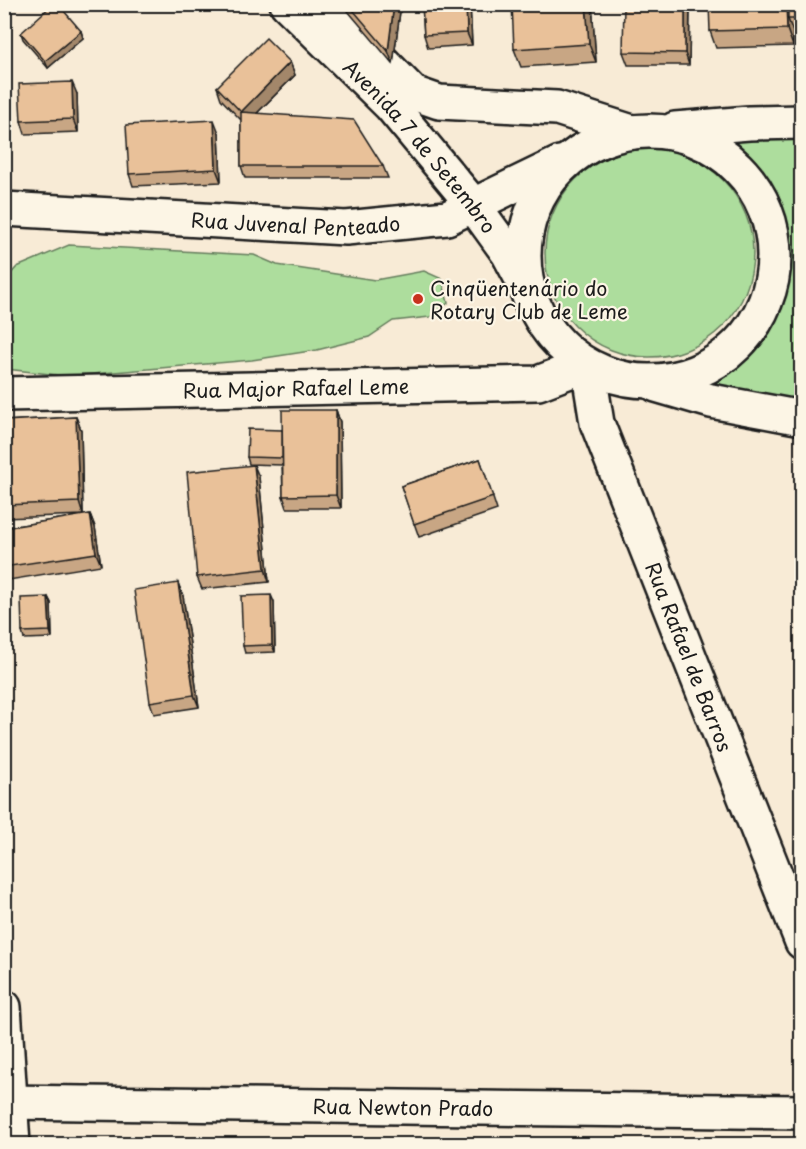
<svg xmlns="http://www.w3.org/2000/svg" width="806" height="1149" viewBox="0 0 806 1149" font-family="'Playpen Sans',sans-serif">
<style>
.green{fill:#addd9d;stroke:#647c5c;stroke-width:1.5}
.lines{fill:none;stroke-linecap:round;stroke-linejoin:round}
.minor-casing{stroke:#1c1c1c;stroke-width:38}
.tertiary-casing{stroke:#1c1c1c;stroke-width:38}
.secondary-casing{stroke:#1c1c1c;stroke-width:38}
.minor{stroke:#fcf5e5;stroke-width:33}
.tertiary{stroke:#fcf5e5;stroke-width:33}
.secondary{stroke:#fcf5e5;stroke-width:33}
.wall{fill:#c8a684;stroke:#1c1c1c;stroke-width:1.5}
.shaded-wall{fill:#a3876b;stroke:#1c1c1c;stroke-width:1.5}
.building{fill:#e9c199;stroke:#1c1c1c;stroke-width:1.5}
.poi-dot{fill:#c8321e;stroke:#fcf5e5;stroke-width:2}
.labels{text-anchor:middle;dominant-baseline:central;stroke-width:4.5;stroke-linejoin:round;paint-order:stroke}
.street-label{font-size:20px;fill:#1c1c1c;stroke:#fcf5e5}
.poi-label{font-size:20px;fill:#1c1c1c;stroke:#fcf5e5;text-anchor:start}
</style>
<rect width="100%" height="100%" fill="#f8ebd6"/>
<filter id="ink" filterUnits="userSpaceOnUse"><feTurbulence type="fractalNoise" baseFrequency=".0167" numOctaves="2"/><feDisplacementMap in="SourceGraphic" scale="12" xChannelSelector="R" yChannelSelector="G"/><feConvolveMatrix kernelMatrix="1 2 1 2 8 2 1 2 1" color-interpolation-filters="sRGB"/></filter>
<g filter="url(#ink)">
<g class="green">
<path d="M801 125V416L687 379 728 359 750 339 769 310 781 277 773 237 771 208 701 127Z"/>
<circle cx="649" cy="253" r="104"/>
<path d="M69 245 254 255 277 265 375 280 424 271 442 279 448 303 430 317 393 321 369 337 317 350 252 360 68 376 6 369 5 280 17 267Z"/>
</g>
<g class="lines">
<defs>
<g id="minor">
<path d="M4 1007 13 1144"/>
<path id="s1" d="M4 1102 802 1112"/>
</g>
<g id="tertiary">
<path id="s2" d="M287 4 391 106 474 206 508 253 523 281 532 304"/>
<path d="M326 4 413 93 439 102 557 108 632 132"/>
<path id="s3" d="M588 367 597 423 802 942"/>
</g>
<g id="secondary">
<path d="M675 129 749 123 802 122"/>
<circle cx="649" cy="256" r="125"/>
<path id="s4" d="M4 209 346 228 447 218 560 163"/>
<path d="M656 385 711 401 802 418"/>
<path id="s5" d="M4 394 538 383 585 365"/>
</g>
</defs>
<use href="#minor" class="minor-casing"/>
<use href="#tertiary" class="tertiary-casing"/>
<use href="#secondary" class="secondary-casing"/>
<use href="#minor" class="minor"/>
<use href="#tertiary" class="tertiary"/>
<use href="#secondary" class="secondary"/>
</g>
<g class="wall">
<path d="M342 4H401L393 64Z"/>
<path d="M422 4H470L472 45 428 48 424 35Z"/>
<path d="M592 4 596 62 521 67 514 49Z"/>
<path d="M690 4 689 65H628L623 52Z"/>
<path d="M801 4V32H793V46L716 48 710 31Z"/>
<path d="M81 31 83 38 48 68 23 39 21 33Z"/>
<path d="M290 62 295 75 257 113 383 166 388 178H245L241 166V120L221 99 217 87Z"/>
<path d="M77 94 78 132 25 134 21 121Z"/>
<path d="M219 133 221 182 133 186 129 174Z"/>
<path d="M336 410 340 422 341 508H287L283 496 282 465 249 464 247 457 282 430Z"/>
<path d="M76 417 81 430 83 515 4 518V421Z"/>
<path d="M480 459 497 510 419 537 401 486Z"/>
<path d="M259 477 269 582 202 589 197 577Z"/>
<path d="M90 514 95 527 101 565 9 580 4 568V528Z"/>
<path d="M178 583 183 596 199 707 154 714 150 702Z"/>
<path d="M48 597 51 603 52 638 24 639 22 632Z"/>
<path d="M274 602 275 652 245 653 243 646Z"/>
</g>
<g class="shaded-wall">
<path d="M394 4H401L393 64 388 51Z"/>
<path d="M466 4H470L472 45 467 33Z"/>
<path d="M586 4H592L596 62 589 44Z"/>
<path d="M685 4H690L689 65 685 53Z"/>
<path d="M786 4H792L788 19 793 32V46L787 29Z"/>
<path d="M81 31 83 38 48 68 45 61Z"/>
<path d="M290 62 295 75 246 124 241 112Z"/>
<path d="M72 82 77 94 78 132 73 119Z"/>
<path d="M214 120 219 133 221 182 216 169Z"/>
<path d="M336 410 340 422 341 508 336 495Z"/>
<path d="M76 417 81 430 83 515 79 502Z"/>
<path d="M254 465 259 477 269 582 265 569Z"/>
<path d="M90 514 95 527 101 565 96 553Z"/>
<path d="M178 583 183 596 199 707 194 695Z"/>
<path d="M271 595 274 602 275 652 272 645Z"/>
<path d="M48 597 51 603 52 638 50 631Z"/>
</g>
<g class="building">
<path d="M53 4H58L81 31 45 61 21 33Z"/>
<path d="M348 4H394L388 51Z"/>
<path d="M422 4H466L467 33 424 35Z"/>
<path d="M512 4H586L589 44 514 49Z"/>
<path d="M624 4H685V53L623 52Z"/>
<path d="M709 4H786L787 29 710 31Z"/>
<rect x="788" y="4" width="13" height="15"/>
<path d="M266 38 290 62 241 112 217 87Z"/>
<path d="M72 82 73 119 21 121 19 84Z"/>
<path d="M241 112 354 120 383 166H241Z"/>
<path d="M214 120 216 169 129 174 126 125Z"/>
<path d="M282 410H336V495L283 496Z"/>
<path d="M76 417 79 502 4 505V421Z"/>
<path d="M248 429 282 430V458L247 457Z"/>
<path d="M480 459 493 497 414 524 401 486Z"/>
<path d="M254 465 265 569 197 577 187 472Z"/>
<path d="M90 514 96 553 4 567V528Z"/>
<path d="M178 583 194 695 150 702 134 590Z"/>
<path d="M271 595 272 645 243 646 241 596Z"/>
<path d="M48 597 50 631 22 632 21 598Z"/>
</g>
</g>
<circle class="poi-dot" cx="418" cy="299" r="6"/>
<g class="labels">
<g class="street-label">
<text stroke="none"><textPath href="#s2" startOffset="195">Avenida 7 de Setembro</textPath></text>
<text stroke="none"><textPath href="#s4" startOffset="292">Rua Juvenal Penteado</textPath></text>
<text stroke="none"><textPath href="#s5" startOffset="292">Rua Major Rafael Leme</textPath></text>
<text stroke="none"><textPath href="#s3" startOffset="308">Rua Rafael de Barros</textPath></text>
<text stroke="none"><textPath href="#s1" startOffset="399">Rua Newton Prado</textPath></text>
</g>
<g class="poi-label">
<text x="430" y="288">Cinqüentenário do<tspan x="430" dy="23">Rotary Club de Leme</tspan></text>
</g>
</g>
<rect width="806" height="1149" fill="none" stroke="#fcf5e5" stroke-width="24"/>
<rect x="12" y="12" width="782" height="1125" fill="none" stroke="#1c1c1c" stroke-width="2" filter="url(#ink)"/>
</svg>
